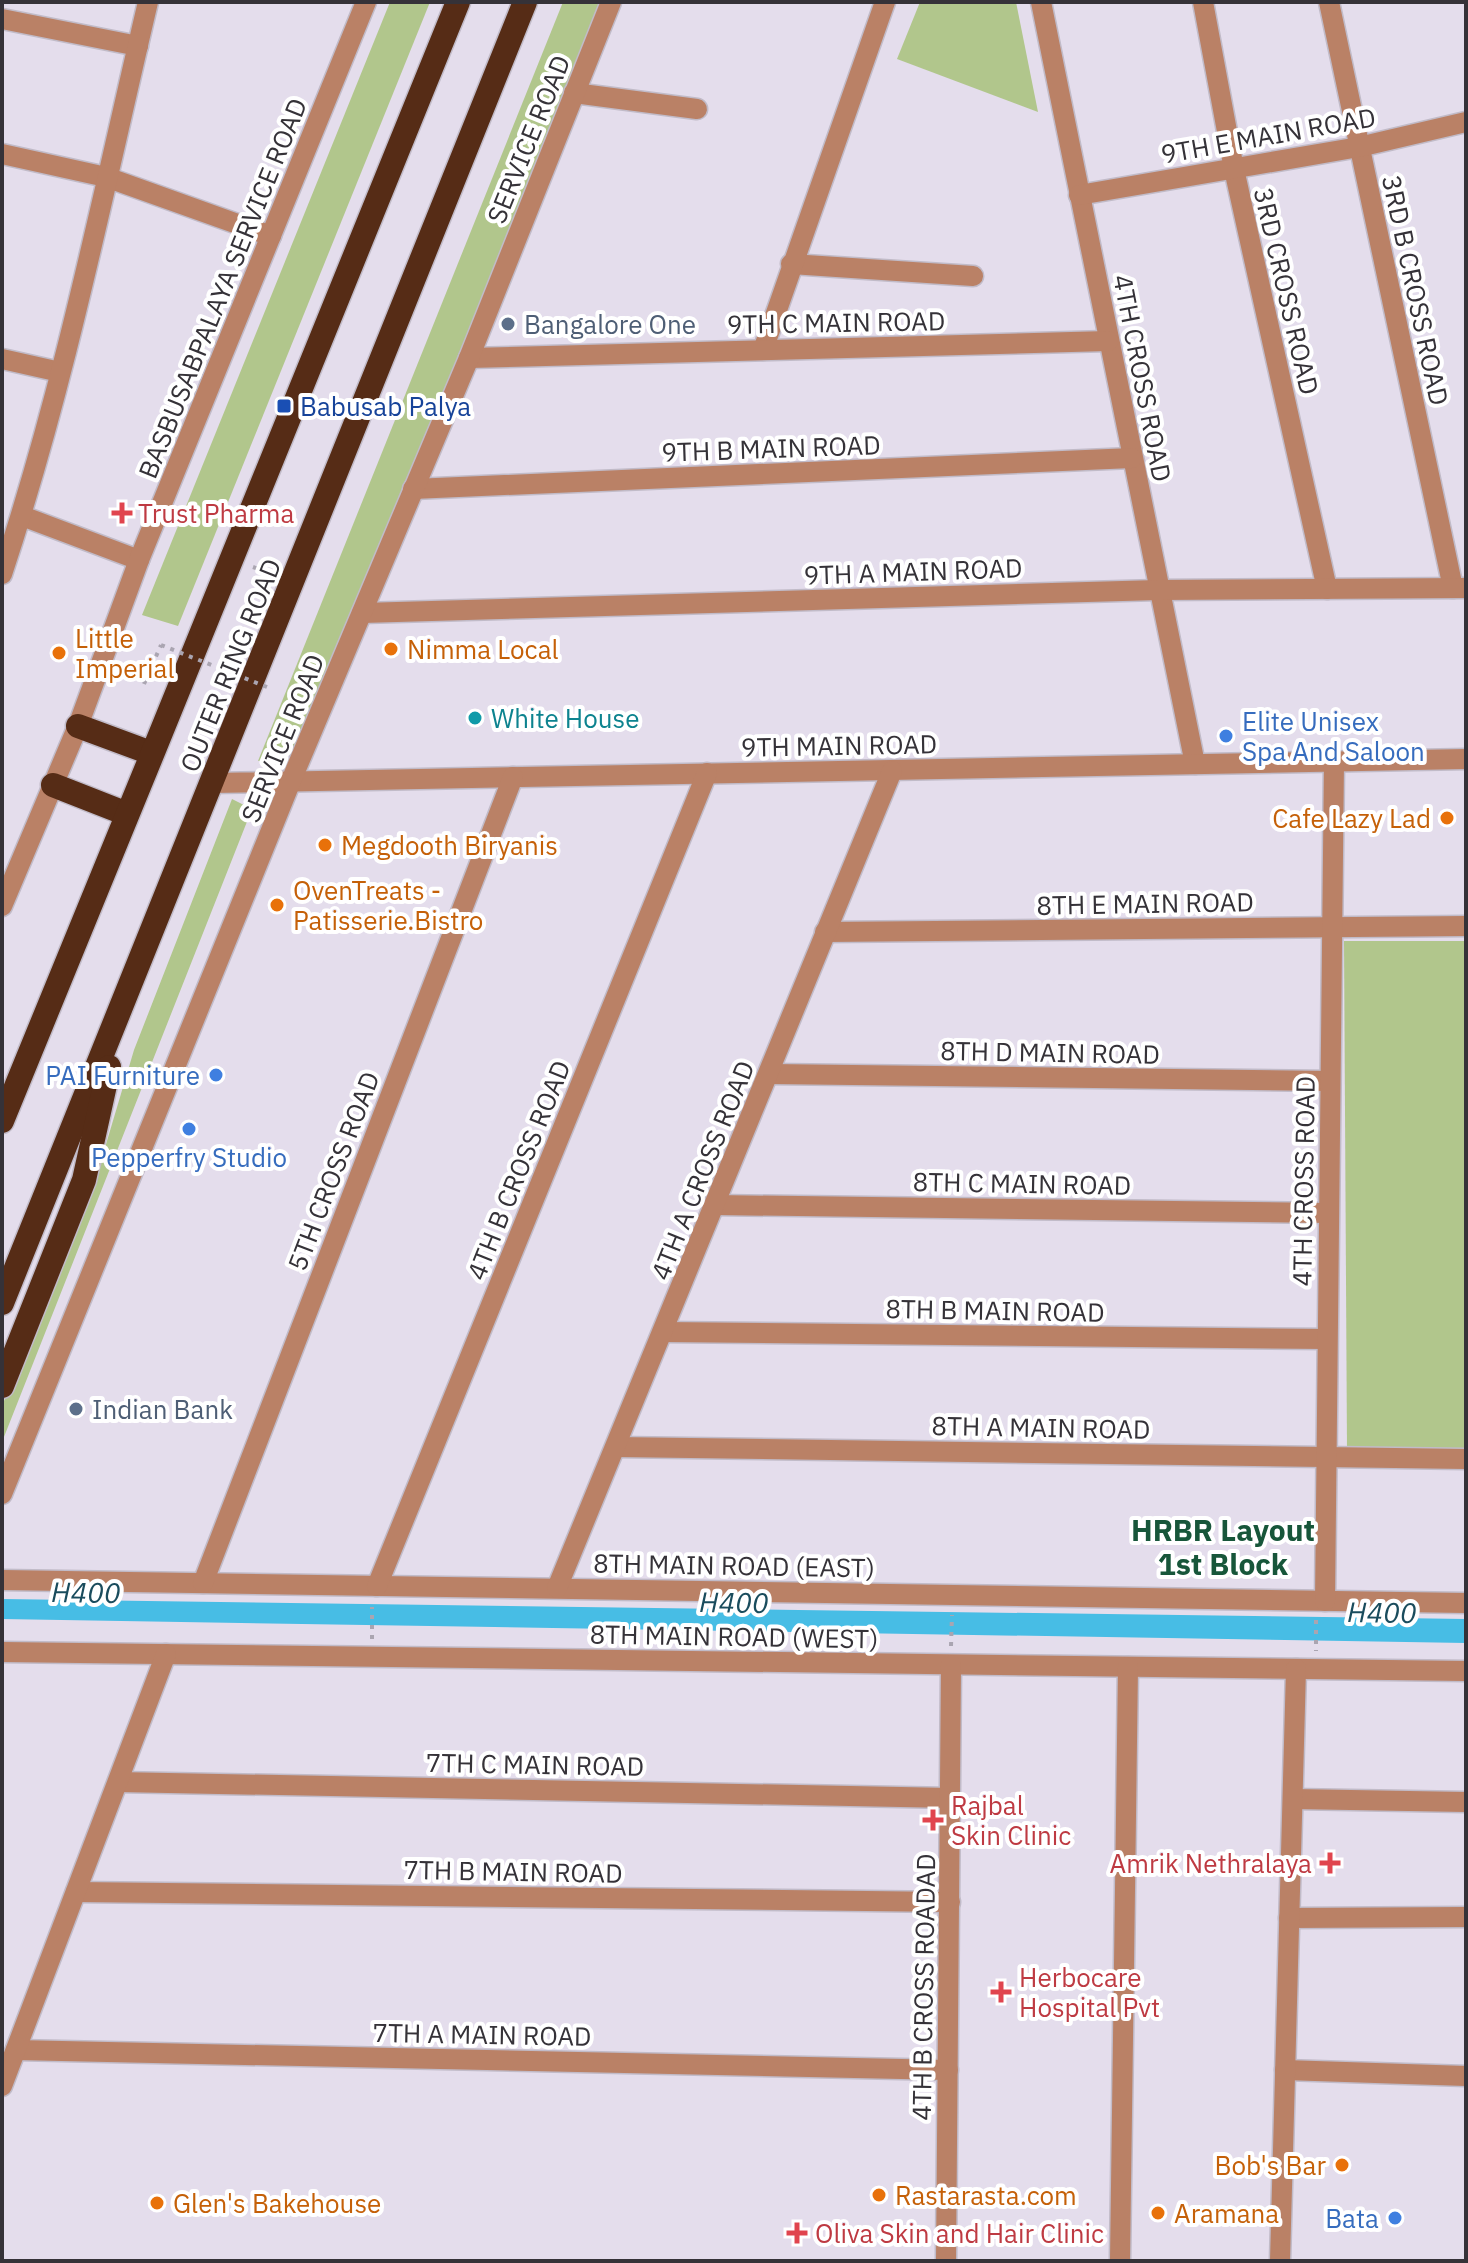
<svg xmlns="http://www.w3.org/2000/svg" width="1468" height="2263" viewBox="0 0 1468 2263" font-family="'IBM Plex Sans',sans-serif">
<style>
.green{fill:#b1c68c}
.water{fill:#47bde5}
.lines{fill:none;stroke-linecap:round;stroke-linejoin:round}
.minor-casing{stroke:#c1bbc8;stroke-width:23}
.highway-casing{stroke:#c1bbc8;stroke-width:27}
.path{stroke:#aaa5b1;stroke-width:4;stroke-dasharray:4 6;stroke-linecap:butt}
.minor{stroke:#ba8166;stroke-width:20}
.highway{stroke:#562c16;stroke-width:24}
.path-bridge{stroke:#aaa5b1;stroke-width:4;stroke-dasharray:4 6;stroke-linecap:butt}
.service-dot{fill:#5c6f8a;stroke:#fff;stroke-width:3}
.transit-dot{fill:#1a4fb4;stroke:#fff;stroke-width:3}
.health-dot{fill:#e0444e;stroke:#fff;stroke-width:3}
.food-dot{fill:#e8710a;stroke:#fff;stroke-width:3}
.culture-dot{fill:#0f9aa8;stroke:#fff;stroke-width:3}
.shop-dot{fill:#3f7fe0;stroke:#fff;stroke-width:3}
.labels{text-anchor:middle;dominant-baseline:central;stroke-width:8;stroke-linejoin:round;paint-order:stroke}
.street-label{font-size:26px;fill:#353238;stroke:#fff}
.service-label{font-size:26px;fill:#4e5e75;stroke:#fff;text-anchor:start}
.transit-label{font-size:26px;fill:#164399;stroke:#fff;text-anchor:start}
.health-label{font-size:26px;fill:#be3a42;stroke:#fff;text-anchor:start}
.food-label{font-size:26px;fill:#c56008;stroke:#fff;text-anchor:start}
.culture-label{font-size:26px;fill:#0d838f;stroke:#fff;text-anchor:start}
.shop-label{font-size:26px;fill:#366cbe;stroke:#fff;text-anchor:end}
.water-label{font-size:28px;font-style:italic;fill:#1a4c5d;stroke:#fff}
.quarter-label{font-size:30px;font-weight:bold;fill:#17563a;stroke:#fff}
</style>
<rect width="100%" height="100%" fill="#e4ddec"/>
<g class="green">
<path d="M390 2H430L178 626 142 615Z"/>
<path d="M563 2H603L296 754 258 761Z"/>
<path d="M920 2H1016L1038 112 897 59Z"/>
<path d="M232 799 252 809 2 1442V1406L104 1151 134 1050Z"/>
<path d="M1344 941H1466V1449L1347 1450Z"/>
</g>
<path class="water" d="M2 1599 1466 1619V1643L2 1619Z"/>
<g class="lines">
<defs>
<g id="minor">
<path d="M1041 2 1195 764"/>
<path d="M1203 2 1234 169 1327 589"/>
<path d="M1329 2 1453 588"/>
<path d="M2 19 138 46"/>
<path d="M574 93 697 109"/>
<path d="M2 154 106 177 271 236"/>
<path d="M1079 195 1359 147 1466 122"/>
<path d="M791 264 973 276"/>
<path d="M763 350 885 2"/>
<path d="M469 358 1108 341"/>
<path d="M2 359 60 372"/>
<path d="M413 489 1132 458"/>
<path d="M22 516 139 560"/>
<path d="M2 574C64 388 103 193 148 2"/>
<path d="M362 613 1158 590 1466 588"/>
<path d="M212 783 1466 759"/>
<path d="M2 906 78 726 139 560 366 2"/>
<path d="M825 932 1466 926"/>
<path d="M770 1074 1330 1081"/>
<path d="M716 1205 1328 1213"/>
<path d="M663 1332 1327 1339"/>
<path d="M616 1447 1466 1459"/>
<path d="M2 1494 291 781 469 358 611 2"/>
<path d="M2 1580 1466 1603"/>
<path d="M203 1583 513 777"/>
<path d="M377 1586 707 773"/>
<path d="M557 1588 892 771"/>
<path d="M1325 1601 1334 761"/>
<path d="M2 1652 1466 1671"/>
<path d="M118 1782 951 1798"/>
<path d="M1293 1799 1466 1802"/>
<path d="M76 1892 950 1902"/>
<path d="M1289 1918 1466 1917"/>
<path d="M16 2050 948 2070"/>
<path d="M1285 2070 1466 2076"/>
<path d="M2 2086 166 1654"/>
<path d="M946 2261 951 1665"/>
<path d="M1120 2261 1128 1667"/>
<path d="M1280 2261 1296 1669"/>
</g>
<g id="highway">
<path d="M78 726 151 753"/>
<path d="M53 785 127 814"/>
<path d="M2 1121C154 748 309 376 458 2"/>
<path d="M2 1303 525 2"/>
<path d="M2 1386 84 1180 109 1067"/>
</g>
</defs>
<use href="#minor" class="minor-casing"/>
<use href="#highway" class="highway-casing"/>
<g class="path">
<path d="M253 567 270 573"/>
<path d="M144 684 161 645"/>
<path d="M1316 1620V1651"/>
<path d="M372 1639V1607"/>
<path d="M951 1646 952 1615"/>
</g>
<use href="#minor" class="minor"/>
<use href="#highway" class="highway"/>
<path class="path-bridge" d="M161 645 272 689"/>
</g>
<g class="service-dot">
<circle cx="508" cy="324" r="8"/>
<circle cx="76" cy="1409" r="8"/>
</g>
<rect class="transit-dot" x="276" y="398" width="16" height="16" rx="4"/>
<g class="health-dot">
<path d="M118 501h8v8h8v8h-8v8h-8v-8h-8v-8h8z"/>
<path d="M929 1808h8v8h8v8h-8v8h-8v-8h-8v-8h8z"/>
<path d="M1326 1851h8v8h8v8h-8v8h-8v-8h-8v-8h8z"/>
<path d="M997 1980h8v8h8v8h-8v8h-8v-8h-8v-8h8z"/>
<path d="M793 2221h8v8h8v8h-8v8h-8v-8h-8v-8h8z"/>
</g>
<g class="food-dot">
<circle cx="391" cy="649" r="8"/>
<circle cx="59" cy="653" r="8"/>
<circle cx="1447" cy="818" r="8"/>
<circle cx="325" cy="845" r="8"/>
<circle cx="277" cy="905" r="8"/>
<circle cx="1342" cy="2165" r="8"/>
<circle cx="879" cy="2195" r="8"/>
<circle cx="157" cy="2203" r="8"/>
<circle cx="1158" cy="2213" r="8"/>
</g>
<circle class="culture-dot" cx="475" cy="718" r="8"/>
<g class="shop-dot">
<circle cx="1226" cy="736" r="8"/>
<circle cx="216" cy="1075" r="8"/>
<circle cx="189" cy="1129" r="8"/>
<circle cx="1395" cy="2218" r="8"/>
</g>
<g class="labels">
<g class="street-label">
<text transform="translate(1268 135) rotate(-10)">9TH E MAIN ROAD</text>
<text transform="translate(528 139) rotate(-68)">SERVICE ROAD</text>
<text transform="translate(222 288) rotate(-68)">BASBUSABPALAYA SERVICE ROAD</text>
<text transform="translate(1416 290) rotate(78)">3RD B CROSS ROAD</text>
<text transform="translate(1287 291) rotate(77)">3RD CROSS ROAD</text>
<text transform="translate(836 322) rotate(-1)">9TH C MAIN ROAD</text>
<text transform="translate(1143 378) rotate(79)">4TH CROSS ROAD</text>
<text transform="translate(771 448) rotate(-2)">9TH B MAIN ROAD</text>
<text transform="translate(913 571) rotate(-2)">9TH A MAIN ROAD</text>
<text transform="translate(230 665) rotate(-68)">OUTER RING ROAD</text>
<text transform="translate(282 738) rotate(-68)">SERVICE ROAD</text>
<text transform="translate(839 745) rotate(-1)">9TH MAIN ROAD</text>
<text transform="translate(1145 903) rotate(-1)">8TH E MAIN ROAD</text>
<text transform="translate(1050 1052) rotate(1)">8TH D MAIN ROAD</text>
<text transform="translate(518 1170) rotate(-68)">4TH B CROSS ROAD</text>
<text transform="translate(702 1170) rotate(-68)">4TH A CROSS ROAD</text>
<text transform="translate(333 1171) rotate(-69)">5TH CROSS ROAD</text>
<text transform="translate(1303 1181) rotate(-89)">4TH CROSS ROAD</text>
<text transform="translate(1022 1183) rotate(1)">8TH C MAIN ROAD</text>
<text transform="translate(995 1310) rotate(1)">8TH B MAIN ROAD</text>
<text transform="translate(1041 1427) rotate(1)">8TH A MAIN ROAD</text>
<text transform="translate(734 1565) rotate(1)">8TH MAIN ROAD (EAST)</text>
<text transform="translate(734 1636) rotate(1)">8TH MAIN ROAD (WEST)</text>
<text transform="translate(535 1764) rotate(1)">7TH C MAIN ROAD</text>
<text transform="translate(513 1871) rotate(1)">7TH B MAIN ROAD</text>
<text transform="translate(923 1987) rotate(-89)">4TH B CROSS ROADAD</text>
<text transform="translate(482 2034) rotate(1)">7TH A MAIN ROAD</text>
</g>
<g class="service-label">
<text x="524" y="324">Bangalore One</text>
<text x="92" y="1409">Indian Bank</text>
</g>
<g class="transit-label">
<text x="300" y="406">Babusab Palya</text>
</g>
<g class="health-label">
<text x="138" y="513">Trust Pharma</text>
<text x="951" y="1805">Rajbal<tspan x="951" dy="30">Skin Clinic</tspan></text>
<text x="1312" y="1863" text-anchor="end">Amrik Nethralaya</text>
<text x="1019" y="1977">Herbocare<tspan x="1019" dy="30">Hospital Pvt</tspan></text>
<text x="815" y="2233">Oliva Skin and Hair Clinic</text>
</g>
<g class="food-label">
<text x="75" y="638">Little<tspan x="75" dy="30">Imperial</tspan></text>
<text x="407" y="649">Nimma Local</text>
<text x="1431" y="818" text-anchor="end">Cafe Lazy Lad</text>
<text x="341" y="845">Megdooth Biryanis</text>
<text x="293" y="890">OvenTreats -<tspan x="293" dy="30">Patisserie.Bistro</tspan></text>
<text x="1326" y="2165" text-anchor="end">Bob's Bar</text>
<text x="895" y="2195">Rastarasta.com</text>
<text x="173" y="2203">Glen's Bakehouse</text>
<text x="1174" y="2213">Aramana</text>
</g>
<g class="culture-label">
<text x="491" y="718">White House</text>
</g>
<g class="shop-label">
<text x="1242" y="721" text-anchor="start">Elite Unisex<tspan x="1242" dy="30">Spa And Saloon</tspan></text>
<text x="200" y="1075">PAI Furniture</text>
<text x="189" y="1157" text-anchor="middle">Pepperfry Studio</text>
<text x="1379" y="2218">Bata</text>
</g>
<g class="water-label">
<text transform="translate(86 1592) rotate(1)">H400</text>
<text transform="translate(734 1602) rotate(1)">H400</text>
<text transform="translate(1382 1612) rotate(1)">H400</text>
</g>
<g class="quarter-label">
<text x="1223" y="1529">HRBR Layout<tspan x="1223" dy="34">1st Block</tspan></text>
</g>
</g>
<rect width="1468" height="2263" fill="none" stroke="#353238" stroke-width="8"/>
</svg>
